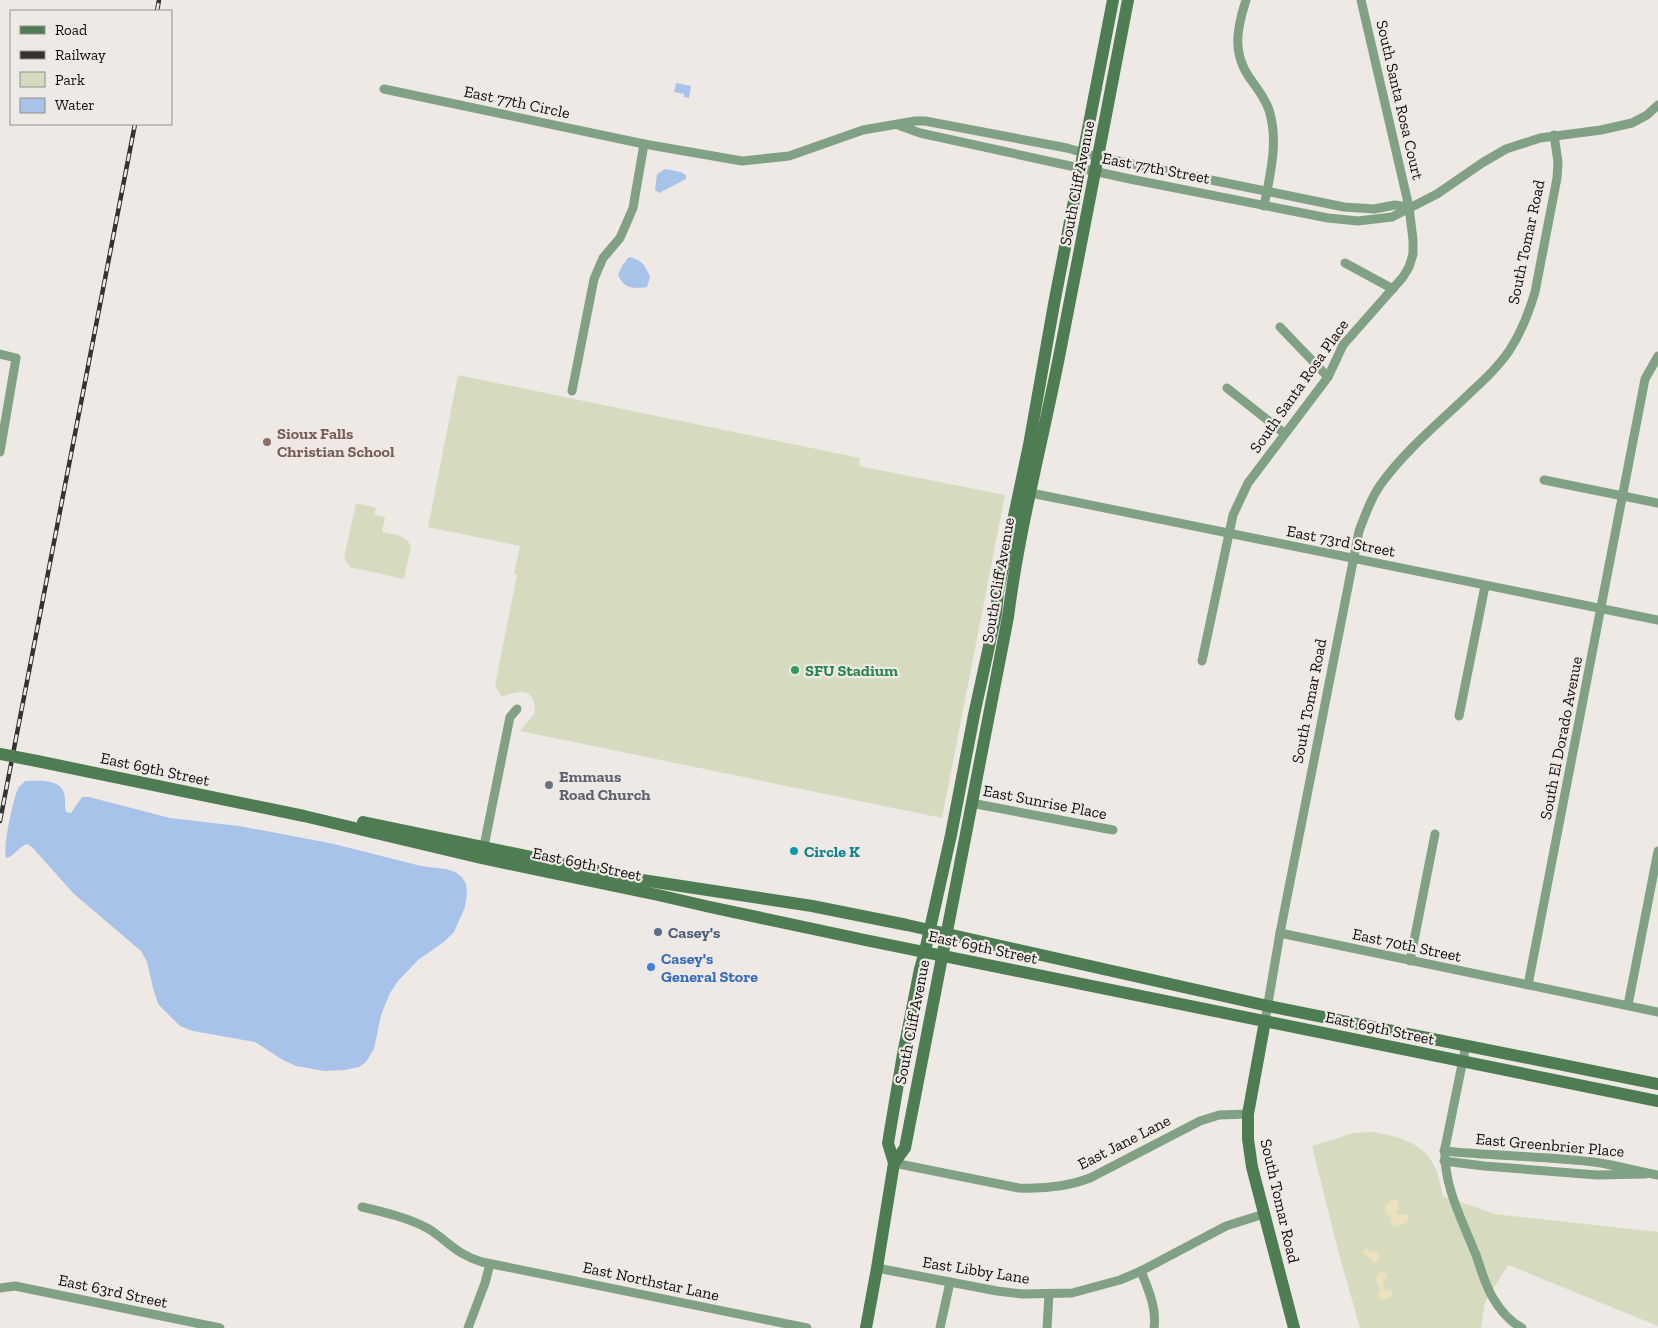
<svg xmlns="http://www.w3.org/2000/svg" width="1658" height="1328" viewBox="0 0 1658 1328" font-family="'Zilla Slab',serif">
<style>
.green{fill:#d6dbc0}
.sand{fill:#ebe1bc}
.water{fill:#a8c3e9}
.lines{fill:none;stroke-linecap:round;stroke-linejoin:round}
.street{stroke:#81a184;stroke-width:9}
.secondary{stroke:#4e7d53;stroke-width:12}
.rail-casing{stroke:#353331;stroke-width:4.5}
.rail{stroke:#efe9e5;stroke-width:2.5;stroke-dasharray:8;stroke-linecap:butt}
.secondary-bridge{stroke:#4e7d53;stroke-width:12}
.education-dot{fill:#8d6e63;stroke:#efe9e5;stroke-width:2}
.leisure-dot{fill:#2e9e5b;stroke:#efe9e5;stroke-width:2}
.worship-dot{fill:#6b7280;stroke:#efe9e5;stroke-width:2}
.culture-dot{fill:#0f9aa8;stroke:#efe9e5;stroke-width:2}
.service-dot{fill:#5c6f8a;stroke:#efe9e5;stroke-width:2}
.shop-dot{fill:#3f7fe0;stroke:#efe9e5;stroke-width:2}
.labels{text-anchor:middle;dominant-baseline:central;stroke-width:4.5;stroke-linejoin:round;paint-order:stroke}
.street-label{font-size:16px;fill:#0f0d0c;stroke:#efe9e5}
.education-label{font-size:16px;font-weight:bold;fill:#785e54;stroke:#efe9e5;text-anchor:start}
.leisure-label{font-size:16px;font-weight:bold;fill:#27864d;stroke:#efe9e5;text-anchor:start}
.worship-label{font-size:16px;font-weight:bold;fill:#5b616d;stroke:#efe9e5;text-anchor:start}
.culture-label{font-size:16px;font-weight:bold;fill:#0d838f;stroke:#efe9e5;text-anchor:start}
.service-label{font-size:16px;font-weight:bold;fill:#4e5e75;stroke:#efe9e5;text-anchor:start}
.shop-label{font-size:16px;font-weight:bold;fill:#366cbe;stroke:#efe9e5;text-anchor:start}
</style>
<rect width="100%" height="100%" fill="#efe9e5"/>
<g class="green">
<path d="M458 375 860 458 859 466 1005 495 942 818 520 731 535 713C535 687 520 690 502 697L495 686 517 575 514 574 520 546 428 527Z"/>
<path d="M356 503 376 508 374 515 385 517 382 532C394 535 405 534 411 546L404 579 350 567 344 558Z"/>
<path d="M1371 1132C1398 1136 1424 1142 1436 1169 1439 1177 1441 1187 1443 1196L1495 1214 1658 1232V1326L1508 1265 1485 1302 1481 1328H1360L1339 1254 1312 1146 1353 1133Z"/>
</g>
<g class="sand">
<path d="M1393 1199 1398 1201 1399 1209 1396 1211 1397 1215 1408 1214 1409 1218 1408 1222 1394 1227 1390 1221 1392 1217 1385 1213V1205L1390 1204V1201Z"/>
<path d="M1365 1249H1368L1370 1252 1376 1251 1379 1254V1258L1376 1263 1372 1262 1371 1259 1365 1255 1363 1251Z"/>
<path d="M1384 1271 1387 1275 1382 1283 1384 1286 1383 1290 1387 1291 1391 1290 1393 1292C1391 1298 1388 1299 1382 1300L1378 1296 1380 1288 1375 1280 1378 1273Z"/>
</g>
<g class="water">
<path d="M676 83 691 86 689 98 684 97V94L674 92Z"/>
<path d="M665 169 681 172 686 175V179L659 193 655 190 657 174Z"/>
<path d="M629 257C642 260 645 265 650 277L647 287C633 289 624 289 618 275L622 266Z"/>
<path d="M25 781C36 781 60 778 64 793 66 799 64 806 66 812L71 813 82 797H89L170 818 239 826 277 833 334 844 421 866 446 869 455 872 462 877 466 884 467 894 465 907 454 932 444 942 418 960 398 981 390 993 381 1015 374 1049 366 1062 359 1067 345 1070 324 1071 296 1066 283 1060 255 1042 193 1031 180 1026 158 1004 153 988 147 962 141 951 74 894 32 847 27 844C18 847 14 857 6 858 3 847 13 797 19 787 21 785 23 783 25 781Z"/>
</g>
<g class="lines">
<g class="street">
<path d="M1246 0C1237 28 1232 52 1249 77 1257 88 1265 98 1269 110 1279 141 1270 175 1264 206"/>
<path d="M384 89 644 144 742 161 789 156 863 130 915 121H925L1067 148 1098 157 1344 207 1374 209 1395 205 1409 207"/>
<path d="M898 125 920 133 1130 179 1328 218 1358 221 1392 217 1437 194 1482 163 1506 149 1540 138 1601 130 1632 123 1647 115 1658 105"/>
<path d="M1345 263 1393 289"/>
<path d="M1280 327 1328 377"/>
<path d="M0 354 16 358 0 452"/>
<path d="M1227 388 1284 433"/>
<path d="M572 391 594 279 603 258 620 238 633 208 644 144"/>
<path d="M1544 480 1658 503"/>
<path d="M1026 492 1658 620"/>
<path d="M1202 661 1233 515 1248 483 1328 377 1343 345 1403 277 1409 267 1413 254V240L1409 207 1361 0"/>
<path d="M1459 716 1485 586"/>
<path d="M971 803 1113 830"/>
<path d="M483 851 510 717 517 709"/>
<path d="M1280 933 1658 1012"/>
<path d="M1410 961 1435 834"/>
<path d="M1528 985 1645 379 1658 356"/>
<path d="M1628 1005 1658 851"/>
<path d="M1265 1021 1280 933 1359 531C1366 513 1372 495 1384 480 1408 448 1441 421 1470 393 1484 380 1498 367 1509 351 1521 333 1529 312 1535 292L1557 178 1558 162 1554 135"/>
<path d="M1466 1045 1445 1148C1443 1185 1462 1220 1476 1255 1481 1269 1485 1285 1493 1298 1500 1310 1509 1321 1522 1328"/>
<path d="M1444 1151C1494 1156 1544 1156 1594 1162 1616 1165 1636 1171 1658 1175"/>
<path d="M1444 1161 1484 1166 1597 1175 1646 1174"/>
<path d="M894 1163 1019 1188C1044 1189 1067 1187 1090 1178L1200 1121 1219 1115 1248 1114"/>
<path d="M362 1207C384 1212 409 1218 429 1229 449 1242 456 1254 482 1262L807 1328"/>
<path d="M877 1268 997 1291 1023 1294 1072 1293 1120 1280 1141 1271 1226 1226 1264 1214"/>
<path d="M1141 1271C1148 1289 1157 1308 1154 1328"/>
<path d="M0 1288 15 1286 220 1328"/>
<path d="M468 1328 485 1283 490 1264"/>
<path d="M940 1328 950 1282"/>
<path d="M1047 1328 1049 1294"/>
</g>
<g class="secondary">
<path d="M37 761 304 816 481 858 658 895 710 907 865 940 1658 1101"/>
<path d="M363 822 642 880 812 906 907 925 1268 1006 1658 1084"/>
<path d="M1265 1021 1248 1114V1139L1252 1167 1294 1328"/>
<path d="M894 1163 905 1148 1008 617C1019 530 1042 443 1059 357 1083 238 1105 119 1128 0"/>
<path d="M866 1328 877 1268 894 1163 888 1143 903 1054 920 969 925 951 951 835 974 715 996 614 998 592 1029 445 1054 304 1113 0"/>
</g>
<defs>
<g id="rail">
<path d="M157 11 159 0"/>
<path d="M0 821 135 124"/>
</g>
</defs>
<use href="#rail" class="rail-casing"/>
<use href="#rail" class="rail"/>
<path class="secondary-bridge" d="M0 754 37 761"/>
</g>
<circle class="education-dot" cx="267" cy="442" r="5"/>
<circle class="leisure-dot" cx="795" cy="670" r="5"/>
<circle class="worship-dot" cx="549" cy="785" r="5"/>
<circle class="culture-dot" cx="794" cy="851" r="5"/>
<circle class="service-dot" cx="658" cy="932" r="5"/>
<circle class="shop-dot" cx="651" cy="967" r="5"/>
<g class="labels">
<g class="street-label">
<text transform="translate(1400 100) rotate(77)">South Santa Rosa Court</text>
<text transform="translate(517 102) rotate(12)">East 77th Circle</text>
<text transform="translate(1156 168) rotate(11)">East 77th Street</text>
<text transform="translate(1077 183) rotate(-79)">South Cliff Avenue</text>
<text transform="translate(1526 242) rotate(-78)">South Tomar Road</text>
<text transform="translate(1299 386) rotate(-55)">South Santa Rosa Place</text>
<text transform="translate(1341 541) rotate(11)">East 73rd Street</text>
<text transform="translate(998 580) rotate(-80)">South Cliff Avenue</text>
<text transform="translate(1309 701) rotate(-79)">South Tomar Road</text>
<text transform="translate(1561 738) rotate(-79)">South El Dorado Avenue</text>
<text transform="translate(155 769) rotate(12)">East 69th Street</text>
<text transform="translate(1045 802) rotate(11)">East Sunrise Place</text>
<text transform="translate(587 864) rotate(12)">East 69th Street</text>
<text transform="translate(1407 945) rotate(12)">East 70th Street</text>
<text transform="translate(983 947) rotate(12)">East 69th Street</text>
<text transform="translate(912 1022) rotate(-79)">South Cliff Avenue</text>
<text transform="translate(1380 1028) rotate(12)">East 69th Street</text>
<text transform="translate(1124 1142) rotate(-27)">East Jane Lane</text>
<text transform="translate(1550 1145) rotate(5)">East Greenbrier Place</text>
<text transform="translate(1280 1201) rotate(77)">South Tomar Road</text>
<text transform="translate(976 1270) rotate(9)">East Libby Lane</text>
<text transform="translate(651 1281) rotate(12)">East Northstar Lane</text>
<text transform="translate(113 1291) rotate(12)">East 63rd Street</text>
</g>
<g class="education-label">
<text x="277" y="433">Sioux Falls<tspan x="277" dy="18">Christian School</tspan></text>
</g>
<g class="leisure-label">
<text x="805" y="670">SFU Stadium</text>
</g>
<g class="worship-label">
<text x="559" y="776">Emmaus<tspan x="559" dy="18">Road Church</tspan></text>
</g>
<g class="culture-label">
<text x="804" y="851">Circle K</text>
</g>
<g class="service-label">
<text x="668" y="932">Casey's</text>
</g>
<g class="shop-label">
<text x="661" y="958">Casey's<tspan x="661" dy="18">General Store</tspan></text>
</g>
</g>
<rect x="10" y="10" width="162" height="115" fill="#efe9e5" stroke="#95918e"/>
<rect x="20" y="26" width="25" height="8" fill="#4e7d53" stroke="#95918e"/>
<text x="55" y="35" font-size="15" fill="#0f0d0c">Road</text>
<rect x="20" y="51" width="25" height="8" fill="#353331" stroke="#95918e"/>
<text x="55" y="60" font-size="15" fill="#0f0d0c">Railway</text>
<rect x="20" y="72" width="25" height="15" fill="#d6dbc0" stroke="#95918e"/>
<text x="55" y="85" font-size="15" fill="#0f0d0c">Park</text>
<rect x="20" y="98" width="25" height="15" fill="#a8c3e9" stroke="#95918e"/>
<text x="55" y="110" font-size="15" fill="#0f0d0c">Water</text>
</svg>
